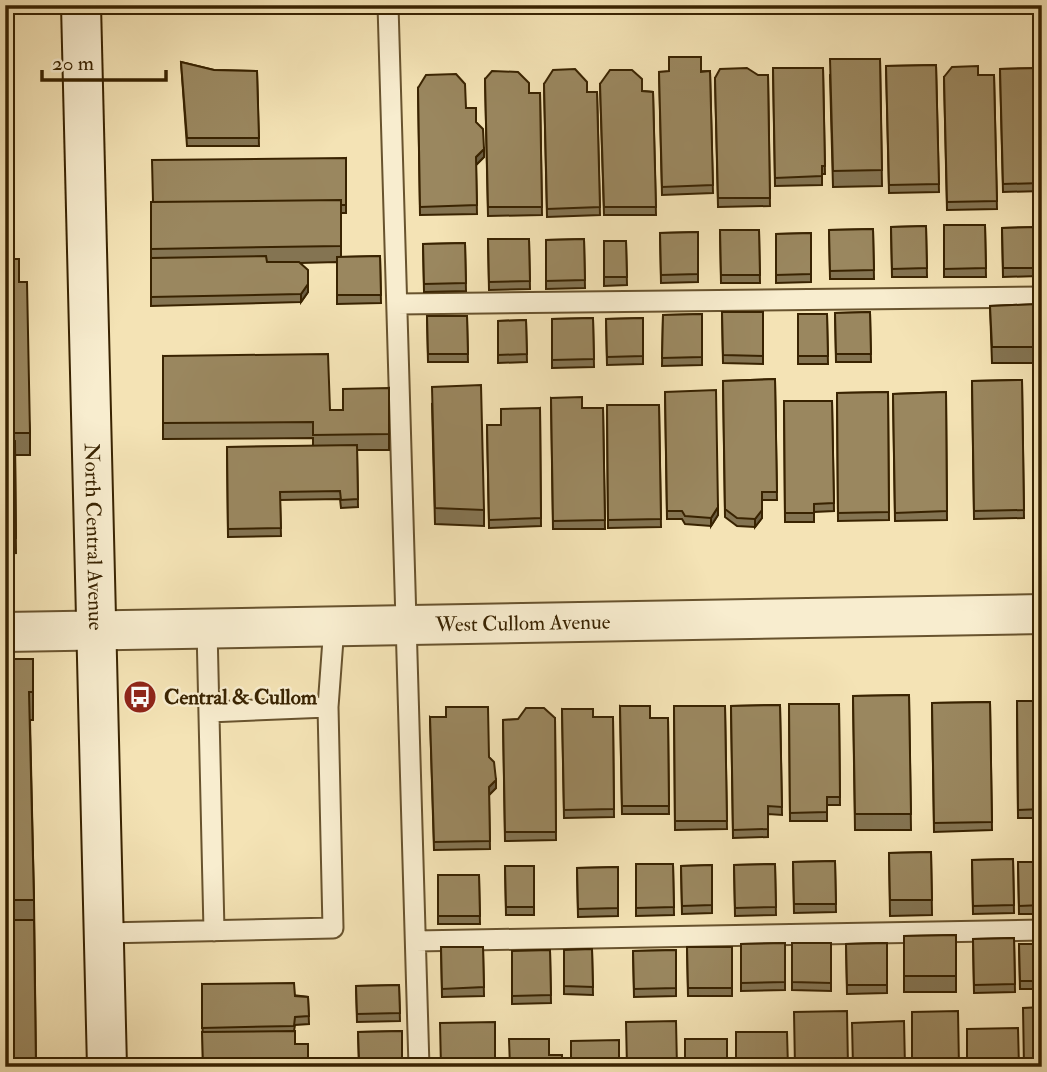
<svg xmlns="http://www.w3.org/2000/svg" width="1047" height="1072" font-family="'IM FELL Double Pica',serif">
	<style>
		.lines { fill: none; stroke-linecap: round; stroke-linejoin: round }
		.lane-casing { stroke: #68532e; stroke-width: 23 }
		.street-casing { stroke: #68532e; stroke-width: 42 }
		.secondary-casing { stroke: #392301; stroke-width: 42 }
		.lane { stroke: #f8edcf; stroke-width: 19 }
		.street { stroke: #f8edcf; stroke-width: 38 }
		.secondary { stroke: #f8edcf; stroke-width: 38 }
		.wall { fill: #847452; stroke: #392301; stroke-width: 2 }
		.shaded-wall { fill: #6c5e42; stroke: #392301; stroke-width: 2 }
		.building { fill: #9a875f; stroke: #392301; stroke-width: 2 }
		.labels { text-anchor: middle; stroke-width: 5; stroke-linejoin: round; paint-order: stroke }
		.street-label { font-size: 21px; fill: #392301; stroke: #f8edcf }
		.poi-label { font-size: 21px; font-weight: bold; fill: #392301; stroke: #f8edcf; text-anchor: start }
	</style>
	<rect width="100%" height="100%" fill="#f4e3b5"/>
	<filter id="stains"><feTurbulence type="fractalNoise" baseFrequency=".00286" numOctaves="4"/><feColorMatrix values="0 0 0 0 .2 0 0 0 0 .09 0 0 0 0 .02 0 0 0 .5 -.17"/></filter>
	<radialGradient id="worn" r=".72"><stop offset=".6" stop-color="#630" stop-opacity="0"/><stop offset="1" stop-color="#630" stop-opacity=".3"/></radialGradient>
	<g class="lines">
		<defs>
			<path id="lane" d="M 388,5 L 419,1067
				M 397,304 L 1042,297
				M 207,629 L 214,931
				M 328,707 L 334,626
				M 104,933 L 333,928 L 328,707 L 209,712
				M 416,941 L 1042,930"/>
			<g id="street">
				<path id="s1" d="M 5,632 L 1042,614"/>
			</g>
			<g id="secondary">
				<path id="s2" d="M 81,5 L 107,1067"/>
			</g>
		</defs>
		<use href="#lane" class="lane-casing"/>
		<use href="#street" class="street-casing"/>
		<use href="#secondary" class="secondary-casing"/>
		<use href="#lane" class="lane"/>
		<use href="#street" class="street"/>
		<use href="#secondary" class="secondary"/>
	</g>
	<path class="wall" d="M 880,59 L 882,186 L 833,187 L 830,75 Z
		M 181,62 L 214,70 L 257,71 L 259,146 L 187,146 Z
		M 936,65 L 939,192 L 889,193 L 886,66 Z
		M 773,68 L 823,68 L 825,174 L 822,174 L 822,185 L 775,186 Z
		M 1042,68 L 1042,191 L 1003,192 L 1000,69 Z
		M 710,71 L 713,193 L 662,195 L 659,72 Z
		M 758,75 L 768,75 L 770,206 L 718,207 L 715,78 Z
		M 978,75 L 994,75 L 997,209 L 947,210 L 944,77 Z
		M 485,79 L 529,93 L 540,93 L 542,215 L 488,216 Z
		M 544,84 L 587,92 L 597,92 L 600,215 L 547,217 Z
		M 600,84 L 642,91 L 653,92 L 656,215 L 604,215 Z
		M 418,88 L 466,108 L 476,122 L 484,157 L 476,165 L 477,214 L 420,215 Z
		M 346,158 L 346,213 L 341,213 L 341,257 L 380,256 L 381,303 L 337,304 L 337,262 L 300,263 L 308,292 L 301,302 L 151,306 L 151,202 Z
		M 944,225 L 985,225 L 986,277 L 944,277 Z
		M 926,226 L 927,277 L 892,277 L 891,227 Z
		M 1039,227 L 1039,276 L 1003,277 L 1002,228 Z
		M 873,229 L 874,279 L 830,279 L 829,230 Z
		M 720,230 L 759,230 L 760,283 L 721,283 Z
		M 698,232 L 698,282 L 661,283 L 660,233 Z
		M 811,233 L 811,282 L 776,283 L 776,234 Z
		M 488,239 L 529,239 L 530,289 L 489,290 Z
		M 584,239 L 585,288 L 546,289 L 546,240 Z
		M 604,241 L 626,241 L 627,285 L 604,286 Z
		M 465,243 L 466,291 L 424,292 L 423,244 Z
		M 5,259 L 19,282 L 30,433 L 30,455 L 15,455 L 16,553 L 5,554 Z
		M 1039,304 L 1040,363 L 992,363 L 990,306 Z
		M 722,312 L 763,312 L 763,364 L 723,363 Z
		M 870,312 L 871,362 L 836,362 L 835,313 Z
		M 702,314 L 702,365 L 662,366 L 663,315 Z
		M 798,314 L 827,314 L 828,364 L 798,364 Z
		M 427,316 L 467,316 L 468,362 L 428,362 Z
		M 593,318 L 594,367 L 552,368 L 552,319 Z
		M 643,318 L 643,364 L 607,365 L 606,319 Z
		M 526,320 L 527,362 L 498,363 L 498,321 Z
		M 163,356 L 330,410 L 343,410 L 389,388 L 389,450 L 357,450 L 358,507 L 341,508 L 340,499 L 280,500 L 281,536 L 228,537 L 227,447 L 313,446 L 313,438 L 163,439 Z
		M 775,379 L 777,500 L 762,500 L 762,518 L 755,527 L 737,526 L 725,517 L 723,381 Z
		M 1022,380 L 1024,518 L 974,519 L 972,381 Z
		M 665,392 L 718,515 L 711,526 L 685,524 L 682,519 L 667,519 Z
		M 888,392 L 889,520 L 838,521 L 837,393 Z
		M 946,392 L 947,520 L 895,521 L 893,394 Z
		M 551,398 L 582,408 L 603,408 L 605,529 L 553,529 Z
		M 784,401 L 832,401 L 834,511 L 814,512 L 814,522 L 785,522 Z
		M 432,403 L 484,510 L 484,526 L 435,524 Z
		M 607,405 L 659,405 L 661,527 L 608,528 Z
		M 540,408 L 541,526 L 489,528 L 487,425 L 501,425 Z
		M 5,659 L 33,659 L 33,720 L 30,720 L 34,900 L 36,1067 L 5,1067 Z
		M 909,695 L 911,830 L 855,830 L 853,696 Z
		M 1017,701 L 1042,701 L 1042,818 L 1018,818 Z
		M 990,702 L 992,830 L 934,832 L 932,703 Z
		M 789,704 L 839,704 L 840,805 L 827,805 L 827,821 L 790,821 Z
		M 780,705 L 782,815 L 768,814 L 768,837 L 733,838 L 731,706 Z
		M 620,706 L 650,718 L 668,718 L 669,814 L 622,814 Z
		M 674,706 L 725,706 L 727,829 L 675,830 Z
		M 562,709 L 593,717 L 613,717 L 614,817 L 564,818 Z
		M 430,717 L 489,757 L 496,788 L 489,795 L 490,849 L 434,850 Z
		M 555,718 L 556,840 L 505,841 L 503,720 Z
		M 931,852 L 932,915 L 890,916 L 889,853 Z
		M 1013,859 L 1014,913 L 973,914 L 972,860 Z
		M 835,861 L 836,912 L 794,913 L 793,862 Z
		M 1018,862 L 1042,862 L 1042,914 L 1019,914 Z
		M 636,864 L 673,864 L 674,915 L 636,916 Z
		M 775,864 L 776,915 L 735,916 L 734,865 Z
		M 712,865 L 712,913 L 682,914 L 681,866 Z
		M 505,866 L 534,866 L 534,915 L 506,915 Z
		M 618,867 L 618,916 L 578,917 L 577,868 Z
		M 438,875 L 479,875 L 480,924 L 438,924 Z
		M 956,935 L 956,992 L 904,992 L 904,936 Z
		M 1014,938 L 1015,992 L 974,993 L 973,939 Z
		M 785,943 L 785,990 L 741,991 L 741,944 Z
		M 792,943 L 831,943 L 831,991 L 792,990 Z
		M 887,943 L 887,993 L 847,994 L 846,944 Z
		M 1019,944 L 1042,944 L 1042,989 L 1020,989 Z
		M 441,947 L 483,947 L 484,996 L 442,997 Z
		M 687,947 L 732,947 L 732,996 L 688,996 Z
		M 592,949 L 593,995 L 564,994 L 564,950 Z
		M 550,950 L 551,1003 L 512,1004 L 512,951 Z
		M 676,950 L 676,996 L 634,997 L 633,951 Z
		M 202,984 L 308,997 L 309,1024 L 295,1025 L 294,1031 L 295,1044 L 308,1044 L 308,1067 L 203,1067 Z
		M 399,985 L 400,1021 L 357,1022 L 356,986 Z
		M 402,1031 L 402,1067 L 359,1067 L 358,1032 Z"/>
	<path class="shaded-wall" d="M 484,149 L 484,157 L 476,165 L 476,157 Z
		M 308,284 L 308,292 L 301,302 L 301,294 Z
		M 718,507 L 718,515 L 711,526 L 711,518 Z
		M 762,510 L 762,518 L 755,527 L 755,519 Z
		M 496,780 L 496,788 L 489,795 L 489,787 Z"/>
	<path class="building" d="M 669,57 L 701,57 L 701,72 L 710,71 L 713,185 L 662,187 L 659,72 L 669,71 Z
		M 830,59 L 880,59 L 882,170 L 833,171 Z
		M 181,62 L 214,70 L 257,71 L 259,138 L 187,138 Z
		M 936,65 L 939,184 L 889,185 L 886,66 Z
		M 978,66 L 978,75 L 994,75 L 997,201 L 947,202 L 944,77 L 952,67 Z
		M 747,68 L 758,75 L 768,75 L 770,198 L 718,198 L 715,78 L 720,69 Z
		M 773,68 L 823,68 L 825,166 L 822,166 L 822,176 L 775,178 Z
		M 1042,68 L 1042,183 L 1003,184 L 1000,69 Z
		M 575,69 L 587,82 L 587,92 L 597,92 L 600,207 L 547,209 L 544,84 L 553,70 Z
		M 610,70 L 632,70 L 642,79 L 642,91 L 653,92 L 656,207 L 604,207 L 600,84 Z
		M 492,71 L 518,72 L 529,83 L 529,93 L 540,93 L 542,207 L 488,207 L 485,79 Z
		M 456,74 L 465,84 L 466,108 L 476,108 L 476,122 L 483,129 L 484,149 L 476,157 L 477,205 L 420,207 L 418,88 L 426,75 Z
		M 346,158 L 346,205 L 341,205 L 341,200 L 153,202 L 152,160 Z
		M 341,200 L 341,246 L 151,249 L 151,202 Z
		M 944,225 L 985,225 L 986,268 L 944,269 Z
		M 926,226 L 927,268 L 892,269 L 891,227 Z
		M 1039,227 L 1039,268 L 1003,268 L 1002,228 Z
		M 873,229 L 874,270 L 830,271 L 829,230 Z
		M 720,230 L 759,230 L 760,275 L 721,275 Z
		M 698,232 L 698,274 L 661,275 L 660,233 Z
		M 811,233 L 811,274 L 776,275 L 776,234 Z
		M 488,239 L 529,239 L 530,281 L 489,282 Z
		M 584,239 L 585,280 L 546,281 L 546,240 Z
		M 604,241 L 626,241 L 627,277 L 604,277 Z
		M 465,243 L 466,283 L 424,284 L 423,244 Z
		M 266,256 L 267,262 L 299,262 L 308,270 L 308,284 L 301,294 L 151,297 L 151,258 Z
		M 380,256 L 381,295 L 337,295 L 337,257 Z
		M 5,259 L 19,259 L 19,282 L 27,282 L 30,433 L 5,433 Z
		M 1039,304 L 1040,347 L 992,347 L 990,306 Z
		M 722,312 L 763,312 L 763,356 L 723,355 Z
		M 870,312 L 871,354 L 836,354 L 835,313 Z
		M 702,314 L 702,357 L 662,358 L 663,315 Z
		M 798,314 L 827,314 L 828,356 L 798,356 Z
		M 427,316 L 467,316 L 468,354 L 428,354 Z
		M 593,318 L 594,359 L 552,360 L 552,319 Z
		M 643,318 L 643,356 L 607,357 L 606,319 Z
		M 526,320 L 527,354 L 498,355 L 498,321 Z
		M 328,354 L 330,410 L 343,410 L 343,389 L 389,388 L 389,434 L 313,435 L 313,422 L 163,423 L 163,356 Z
		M 775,379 L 777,492 L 762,492 L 762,510 L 755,519 L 737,518 L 725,509 L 723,381 Z
		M 1022,380 L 1024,510 L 974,511 L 972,381 Z
		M 481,385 L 484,510 L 435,508 L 432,387 Z
		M 716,390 L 718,507 L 711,518 L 685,516 L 682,511 L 667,511 L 665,392 Z
		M 888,392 L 889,512 L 838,513 L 837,393 Z
		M 946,392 L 947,511 L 895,513 L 893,394 Z
		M 582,397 L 582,408 L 603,408 L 605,520 L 553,521 L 551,398 Z
		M 784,401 L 832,401 L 834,503 L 814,504 L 814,513 L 785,513 Z
		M 607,405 L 659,405 L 661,519 L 608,520 Z
		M 540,408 L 541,518 L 489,520 L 487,425 L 501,425 L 501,409 Z
		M 15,441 L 16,538 L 5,538 L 5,442 Z
		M 357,445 L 358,499 L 341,500 L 340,491 L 280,492 L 281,528 L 228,529 L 227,447 Z
		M 5,659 L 33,659 L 33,692 L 29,692 L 34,900 L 5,900 Z
		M 909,695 L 911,814 L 855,814 L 853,696 Z
		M 1017,701 L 1042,701 L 1042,809 L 1018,810 Z
		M 990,702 L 992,822 L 934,823 L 932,703 Z
		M 789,704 L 839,704 L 840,797 L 827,797 L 827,812 L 790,813 Z
		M 780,705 L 782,807 L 768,806 L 768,829 L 733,830 L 731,706 Z
		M 620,706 L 650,706 L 650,718 L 668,718 L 669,806 L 622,806 Z
		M 674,706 L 725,706 L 727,821 L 675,821 Z
		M 446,707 L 488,707 L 489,757 L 494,762 L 496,780 L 489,787 L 490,841 L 434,842 L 430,717 L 446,717 Z
		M 526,708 L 544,708 L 555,718 L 556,832 L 505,832 L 503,720 L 518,719 Z
		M 562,709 L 593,709 L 593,717 L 613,717 L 614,809 L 564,810 Z
		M 931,852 L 932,900 L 890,900 L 889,853 Z
		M 1013,859 L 1014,905 L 973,906 L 972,860 Z
		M 835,861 L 836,904 L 794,904 L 793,862 Z
		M 1018,862 L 1042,862 L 1042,905 L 1019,906 Z
		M 636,864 L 673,864 L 674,907 L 636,908 Z
		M 775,864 L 776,907 L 735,908 L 734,865 Z
		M 712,865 L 712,905 L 682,906 L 681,866 Z
		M 505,866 L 534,866 L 534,907 L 506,907 Z
		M 618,867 L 618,908 L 578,909 L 577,868 Z
		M 438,875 L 479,875 L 480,916 L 438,916 Z
		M 5,920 L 34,920 L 36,1067 L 5,1067 Z
		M 956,935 L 956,976 L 904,976 L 904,936 Z
		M 1014,938 L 1015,984 L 974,985 L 973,939 Z
		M 785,943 L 785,982 L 741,983 L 741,944 Z
		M 792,943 L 831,943 L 831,983 L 792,982 Z
		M 887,943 L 887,985 L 847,985 L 846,944 Z
		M 1019,944 L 1042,944 L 1042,981 L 1020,981 Z
		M 441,947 L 483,947 L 484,987 L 442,989 Z
		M 687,947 L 732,947 L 732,988 L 688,988 Z
		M 592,949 L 593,987 L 564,986 L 564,950 Z
		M 550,950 L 551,995 L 512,996 L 512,951 Z
		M 676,950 L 676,988 L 634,989 L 633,951 Z
		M 294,983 L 295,996 L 308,997 L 309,1016 L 295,1017 L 294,1026 L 202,1028 L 202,984 Z
		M 399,985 L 400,1013 L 357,1014 L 356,986 Z
		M 1042,1007 L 1042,1067 L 1024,1067 L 1023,1008 Z
		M 847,1011 L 848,1067 L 795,1067 L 794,1012 Z
		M 958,1011 L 959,1067 L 912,1067 L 912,1012 Z
		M 676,1021 L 677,1067 L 627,1067 L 626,1022 Z
		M 904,1021 L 905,1067 L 853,1067 L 852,1023 Z
		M 495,1022 L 495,1067 L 441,1067 L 440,1023 Z
		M 1018,1028 L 1019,1067 L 967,1067 L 967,1029 Z
		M 295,1031 L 295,1044 L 308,1044 L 308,1064 L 296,1064 L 296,1067 L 203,1067 L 202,1032 Z
		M 402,1031 L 402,1059 L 359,1059 L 358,1032 Z
		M 736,1032 L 787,1032 L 788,1067 L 736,1067 Z
		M 509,1039 L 549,1039 L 549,1055 L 562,1055 L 562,1067 L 510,1067 Z
		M 685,1039 L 727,1039 L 727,1067 L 685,1067 Z
		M 619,1040 L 619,1067 L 571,1067 L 571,1041 Z"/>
	<defs>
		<symbol id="bus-disc" viewBox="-11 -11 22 22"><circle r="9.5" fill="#8f2418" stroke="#f8edcf"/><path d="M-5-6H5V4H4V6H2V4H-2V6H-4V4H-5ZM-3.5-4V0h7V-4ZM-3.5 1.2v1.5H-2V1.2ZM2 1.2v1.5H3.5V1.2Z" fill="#fff"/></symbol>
	</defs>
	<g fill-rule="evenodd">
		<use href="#bus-disc" x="121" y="678" width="38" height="38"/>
	</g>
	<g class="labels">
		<g class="street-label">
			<text dy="7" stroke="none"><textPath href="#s2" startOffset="532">North Central Avenue</textPath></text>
			<text dy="7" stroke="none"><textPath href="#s1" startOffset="518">West Cullom Avenue</textPath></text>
		</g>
		<g class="poi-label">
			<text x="164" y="704">Central &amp; Cullom</text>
		</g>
	</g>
	<rect width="1047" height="1072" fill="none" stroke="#f4e3b5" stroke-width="28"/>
	<rect x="7" y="7" width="1033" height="1058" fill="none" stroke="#392301" stroke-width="3.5"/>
	<rect x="14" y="14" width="1019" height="1044" fill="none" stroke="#392301" stroke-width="2"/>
	<path d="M42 70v10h124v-10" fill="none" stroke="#392301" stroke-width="3.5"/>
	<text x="52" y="70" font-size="21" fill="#392301" stroke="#f8edcf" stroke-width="5" paint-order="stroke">20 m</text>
	<rect width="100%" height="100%" filter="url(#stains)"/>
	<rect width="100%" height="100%" fill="url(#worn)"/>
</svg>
